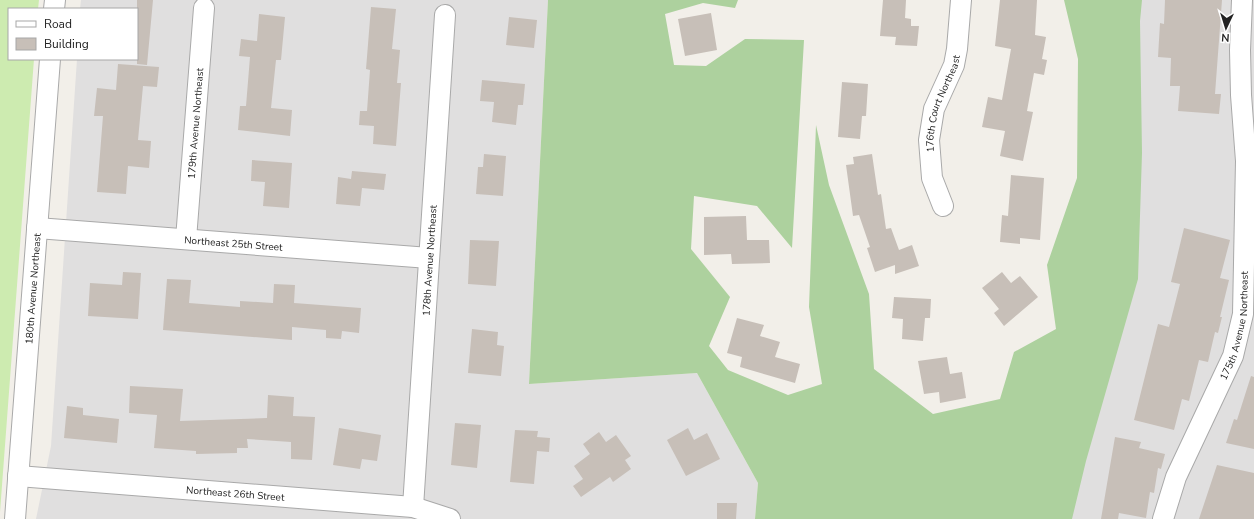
<svg xmlns="http://www.w3.org/2000/svg" width="1254" height="519" font-family="'Nunito Sans',sans-serif">
	<style>
		.residential { fill: #e0dfdf }
		.grass { fill: #cdebb0 }
		.forest { fill: #add19e }
		.building { fill: #c7bfb8 }
		.lines { fill: none; stroke-linecap: round; stroke-linejoin: round }
		.minor-casing { stroke: #a9a9a9; stroke-width: 22 }
		.minor { stroke: #fff; stroke-width: 20 }
		.labels { text-anchor: middle; stroke-width: 3; stroke-linejoin: round; paint-order: stroke }
		.street-label { font-size: 10px; fill: #222; stroke: #fff }
	</style>
	<rect width="100%" height="100%" fill="#f2efe9"/>
	<path class="residential" d="M 81,0 L 548,0 L 529,384 L 697,373 L 758,483 L 755,519 L 36,519 L 51,446 L 77,59 L 137,59 L 137,9 L 80,9 Z
		M 1113,0 L 1254,0 L 1254,519 L 1038,519 Z"/>
	<path class="grass" d="M 0,0 L 39,0 L 38,9 L 9,9 L 9,59 L 34,59 L 0,512 Z"/>
	<path class="forest" d="M 548,0 L 738,0 L 735,8 L 703,3 L 665,14 L 674,65 L 706,66 L 745,39 L 804,40 L 792,248 L 757,206 L 694,196 L 691,249 L 730,297 L 709,346 L 728,370 L 788,395 L 822,384 L 809,307 L 816,125 L 829,185 L 869,294 L 874,369 L 933,414 L 1000,399 L 1014,352 L 1056,329 L 1047,265 L 1077,178 L 1078,59 L 1064,0 L 1142,0 L 1140,21 L 1142,153 L 1138,279 L 1086,461 L 1072,519 L 755,519 L 758,483 L 697,373 L 529,384 Z"/>
	<path class="building" d="M 137,0 L 153,0 L 147,65 L 137,64 Z
		M 883,0 L 906,0 L 905,18 L 911,19 L 911,26 L 919,26 L 917,46 L 895,45 L 896,37 L 880,36 Z
		M 1000,0 L 1037,0 L 1035,35 L 1046,37 L 1042,59 L 1047,60 L 1044,75 L 1034,73 L 1027,111 L 1033,112 L 1023,161 L 1000,156 L 1005,131 L 982,127 L 988,97 L 1002,100 L 1011,49 L 995,46 Z
		M 1165,0 L 1222,0 L 1215,94 L 1221,94 L 1219,114 L 1178,111 L 1180,86 L 1170,86 L 1171,58 L 1158,57 L 1160,23 L 1164,24 Z
		M 371,7 L 396,9 L 392,49 L 400,50 L 397,83 L 401,83 L 396,146 L 373,144 L 374,126 L 359,125 L 360,111 L 367,111 L 370,70 L 366,69 Z
		M 711,13 L 717,50 L 685,56 L 678,19 Z
		M 259,14 L 285,17 L 281,60 L 276,60 L 271,108 L 292,110 L 290,136 L 238,130 L 240,106 L 246,106 L 250,57 L 239,56 L 241,39 L 257,41 Z
		M 509,17 L 537,20 L 534,48 L 506,45 Z
		M 118,64 L 159,67 L 157,87 L 143,86 L 138,140 L 151,141 L 149,168 L 128,166 L 126,194 L 97,192 L 103,116 L 94,116 L 97,88 L 116,90 Z
		M 482,80 L 525,84 L 523,105 L 518,105 L 516,125 L 492,122 L 494,102 L 480,101 Z
		M 842,82 L 868,84 L 866,116 L 862,116 L 860,139 L 838,137 Z
		M 484,154 L 506,156 L 503,196 L 476,194 L 478,167 L 483,167 Z
		M 872,154 L 878,195 L 881,194 L 886,229 L 891,228 L 899,250 L 912,245 L 919,266 L 895,274 L 895,265 L 875,272 L 867,248 L 870,247 L 859,215 L 853,216 L 846,165 L 854,164 L 853,157 Z
		M 252,160 L 292,163 L 289,208 L 263,206 L 265,182 L 251,181 Z
		M 352,171 L 386,174 L 384,190 L 362,188 L 360,206 L 336,204 L 338,177 L 351,179 Z
		M 1011,175 L 1044,178 L 1040,240 L 1020,238 L 1020,244 L 1000,242 L 1002,215 L 1008,216 Z
		M 746,216 L 747,240 L 769,240 L 770,263 L 732,264 L 731,254 L 704,255 L 704,217 Z
		M 1184,228 L 1230,240 L 1220,278 L 1229,280 L 1220,317 L 1222,317 L 1218,333 L 1215,332 L 1208,362 L 1199,360 L 1189,401 L 1182,399 L 1174,430 L 1134,420 L 1158,324 L 1169,327 L 1180,284 L 1171,282 Z
		M 470,240 L 499,241 L 496,286 L 468,284 Z
		M 123,272 L 141,273 L 138,319 L 88,316 L 90,283 L 122,285 Z
		M 1002,272 L 1011,283 L 1020,276 L 1038,297 L 1004,326 L 994,313 L 999,309 L 982,288 Z
		M 167,279 L 191,280 L 189,303 L 240,307 L 240,301 L 273,303 L 274,284 L 295,285 L 294,303 L 361,308 L 359,333 L 342,331 L 341,339 L 326,338 L 326,330 L 292,327 L 292,340 L 163,330 Z
		M 894,297 L 931,299 L 930,318 L 925,318 L 923,341 L 902,339 L 903,319 L 892,318 Z
		M 737,318 L 764,325 L 760,336 L 780,342 L 775,357 L 800,364 L 795,383 L 740,367 L 742,357 L 727,353 Z
		M 472,329 L 498,332 L 497,345 L 504,346 L 501,376 L 468,373 Z
		M 947,357 L 950,374 L 962,372 L 966,398 L 940,403 L 939,392 L 924,394 L 918,361 Z
		M 1251,376 L 1254,377 L 1254,449 L 1226,443 L 1234,419 L 1237,420 Z
		M 130,386 L 183,389 L 180,421 L 267,418 L 268,395 L 294,397 L 293,416 L 315,417 L 312,460 L 291,459 L 291,442 L 247,439 L 248,448 L 237,448 L 237,453 L 196,454 L 196,451 L 154,448 L 157,415 L 129,413 Z
		M 67,406 L 83,408 L 83,415 L 119,419 L 117,443 L 64,438 Z
		M 455,423 L 481,425 L 477,468 L 451,465 Z
		M 339,428 L 381,435 L 377,461 L 362,459 L 360,469 L 333,465 Z
		M 688,428 L 694,440 L 707,433 L 720,459 L 686,476 L 667,440 Z
		M 515,430 L 538,431 L 537,437 L 550,438 L 549,452 L 537,451 L 534,484 L 510,482 Z
		M 599,432 L 606,442 L 616,435 L 631,456 L 625,460 L 631,469 L 613,482 L 610,477 L 581,497 L 573,486 L 583,479 L 574,466 L 590,454 L 583,444 Z
		M 1115,437 L 1141,442 L 1139,448 L 1165,454 L 1161,469 L 1158,468 L 1154,493 L 1150,492 L 1146,518 L 1119,513 L 1118,519 L 1101,519 Z
		M 1217,465 L 1254,473 L 1254,519 L 1199,519 Z
		M 717,503 L 737,503 L 736,519 L 717,519 Z"/>
	<g class="lines">
		<defs>
			<g id="minor">
				<path d="M 54,9 L 55,0"/>
				<path id="s1" d="M 943,206 L 932,178 L 929,140 L 934,109 L 954,65 L 957,49 L 961,0"/>
				<path id="s2" d="M 37,228 L 429,258"/>
				<path id="s3" d="M 186,239 L 204,8"/>
				<path id="s4" d="M 18,476 L 413,507 L 450,519"/>
				<path id="s5" d="M 413,507 L 445,15"/>
				<path id="s6" d="M 15,519 L 50,59"/>
				<path id="s7" d="M 1163,519 L 1176,477 L 1233,356 L 1243,314 L 1246,161 L 1241,95 L 1240,50 L 1242,0"/>
			</g>
		</defs>
		<use href="#minor" class="minor-casing"/>
		<use href="#minor" class="minor"/>
	</g>
	<g class="labels">
		<g class="street-label">
			<text dy="4" stroke="none"><textPath href="#s1" startOffset="107">176th Court Northeast</textPath></text>
			<text dy="4" stroke="none"><textPath href="#s3" startOffset="116">179th Avenue Northeast</textPath></text>
			<text dy="4" stroke="none"><textPath href="#s2" startOffset="197">Northeast 25th Street</textPath></text>
			<text dy="4" stroke="none"><textPath href="#s5" startOffset="247">178th Avenue Northeast</textPath></text>
			<text dy="4" stroke="none"><textPath href="#s6" startOffset="231">180th Avenue Northeast</textPath></text>
			<text dy="4" stroke="none"><textPath href="#s7" startOffset="208">175th Avenue Northeast</textPath></text>
			<text dy="4" stroke="none"><textPath href="#s4" startOffset="218">Northeast 26th Street</textPath></text>
		</g>
	</g>
	<rect x="8" y="8" width="130" height="52" fill="#ffffff" stroke="#a7a7a7"/>
	<rect x="16" y="21" width="20" height="6" fill="#ffffff" stroke="#a7a7a7"/>
	<text x="44" y="28" font-size="12" fill="#222222">Road</text>
	<rect x="16" y="38" width="20" height="12" fill="#c7bfb8" stroke="#a7a7a7"/>
	<text x="44" y="48" font-size="12" fill="#222222">Building</text>
	<g transform="translate(1226 28) rotate(184)" stroke="#ffffff" stroke-width="3" paint-order="stroke">
	<path d="M0-3L7 15L0 10L-7 15Z" fill="#222222"/>
	<text y="-6" font-size="11" font-weight="bold" text-anchor="middle" fill="#222222">N</text>
	</g>
</svg>
